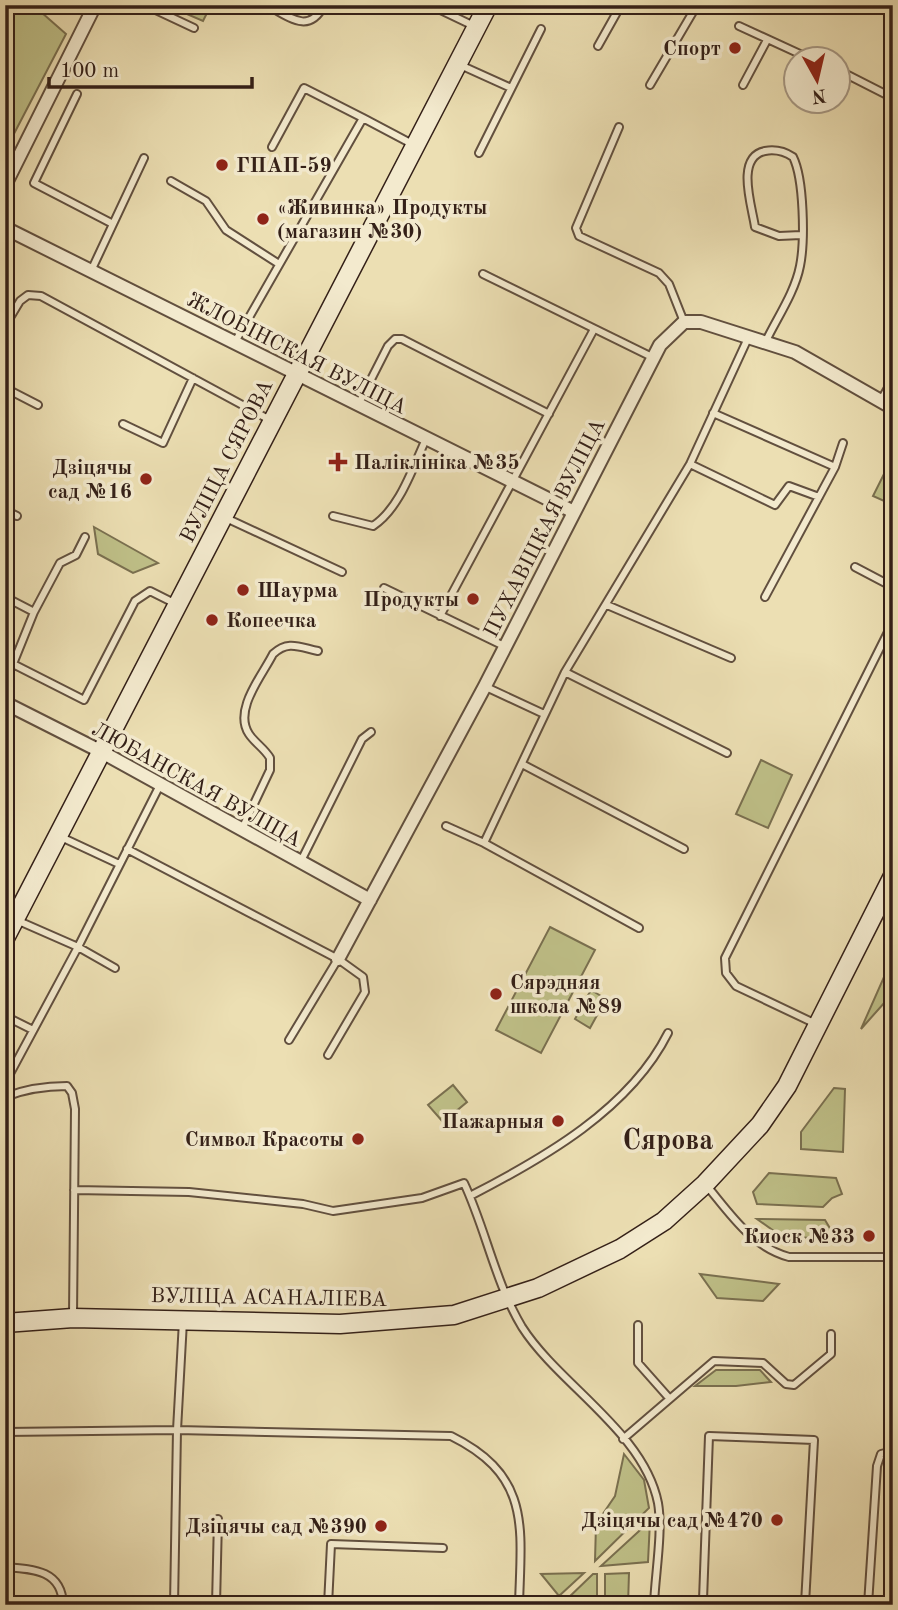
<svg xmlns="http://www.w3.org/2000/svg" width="898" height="1610" font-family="'Old Standard TT',serif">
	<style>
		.green { fill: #bfc088; stroke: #7a7050; stroke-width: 2 }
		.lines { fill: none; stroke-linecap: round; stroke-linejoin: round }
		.lane-casing { stroke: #62503f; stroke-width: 10 }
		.street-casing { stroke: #62503f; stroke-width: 16 }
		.secondary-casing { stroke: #342018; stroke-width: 21 }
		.lane { stroke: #f3eace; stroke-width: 6 }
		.street { stroke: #f3eace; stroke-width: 12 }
		.secondary { stroke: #f3eace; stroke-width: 18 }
		.poi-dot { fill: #8f2418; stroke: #f3eace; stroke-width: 2.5 }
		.labels { text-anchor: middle; stroke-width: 7; stroke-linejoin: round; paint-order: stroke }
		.poi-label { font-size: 21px; font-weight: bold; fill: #342018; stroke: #f3eace; text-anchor: end }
		.street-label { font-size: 21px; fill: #342018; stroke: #f3eace }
		.district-label { font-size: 28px; font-weight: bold; fill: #342018; stroke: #f3eace }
	</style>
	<rect width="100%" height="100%" fill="#ecdfb3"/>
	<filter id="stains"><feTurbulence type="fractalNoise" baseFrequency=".00286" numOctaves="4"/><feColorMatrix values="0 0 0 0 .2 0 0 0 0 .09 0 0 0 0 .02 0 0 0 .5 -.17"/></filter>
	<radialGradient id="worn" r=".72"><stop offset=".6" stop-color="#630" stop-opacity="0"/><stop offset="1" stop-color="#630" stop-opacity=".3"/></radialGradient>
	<path class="green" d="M 5,5 L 33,5 L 66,34 L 5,151 Z
		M 166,5 L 211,5 L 203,21 Z
		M 893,456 L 893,505 L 873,496 Z
		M 94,527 L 158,563 L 133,573 L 98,554 Z
		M 761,760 L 792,775 L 768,828 L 736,814 Z
		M 550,927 L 595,950 L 541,1053 L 496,1030 Z
		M 884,977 L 893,977 L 893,993 L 861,1029 Z
		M 591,990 L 606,999 L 590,1028 L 575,1019 Z
		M 453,1085 L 467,1102 L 443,1122 L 428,1105 Z
		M 834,1088 L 845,1089 L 843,1152 L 801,1149 L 801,1132 Z
		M 769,1173 L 836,1178 L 842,1194 L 832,1198 L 823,1207 L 757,1204 L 753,1192 Z
		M 757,1219 L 825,1220 L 831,1230 L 842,1234 L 841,1240 L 781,1236 Z
		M 700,1274 L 779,1284 L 763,1301 L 717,1298 Z
		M 716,1370 L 760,1370 L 771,1382 L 736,1386 L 695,1386 Z
		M 624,1454 L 644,1480 L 649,1508 L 595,1561 L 596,1524 L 615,1496 Z
		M 650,1521 L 648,1562 L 601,1566 Z
		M 584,1573 L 559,1596 L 541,1574 Z
		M 629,1573 L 628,1605 L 605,1605 L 605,1574 Z
		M 593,1574 L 597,1574 L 597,1605 L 566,1605 L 564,1602 Z"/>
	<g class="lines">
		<defs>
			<path id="lane" d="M 145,5 L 194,28
				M 267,5 C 289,17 309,35 324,5
				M 430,5 L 476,27
				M 739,26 L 813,60
				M 598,46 L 621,5
				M 458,64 L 511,88
				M 838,70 L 893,98
				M 650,85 L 697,5
				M 743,85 L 767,40
				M 77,94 L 34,183 L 113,224
				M 619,127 L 576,228 L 579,236 L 659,273 L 669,284 L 684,322
				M 272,147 L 304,88 L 363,118
				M 479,153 L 541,29
				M 171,181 L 206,201 L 226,230 L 279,264
				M 91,271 L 144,158
				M 483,274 L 654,358
				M 5,326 L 20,301 L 28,295 L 41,296 L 270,420
				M 766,341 C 777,318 795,292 800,266 C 805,241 804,179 793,157 C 784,151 776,149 765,151 C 735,157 752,206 755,227 L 779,236 L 801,235
				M 235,342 L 363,118 L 414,145
				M 5,388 L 38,405
				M 880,402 L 893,379
				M 358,405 L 388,346 L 395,339 L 402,339 L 549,414
				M 713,413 L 835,467
				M 123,424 L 163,443 L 193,378
				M 690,464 L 775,505 L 789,486 L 819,497
				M 5,510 L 17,516
				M 333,516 L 373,526 C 400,508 412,469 426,439
				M 226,518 L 342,572
				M 855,567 L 893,587
				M 384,588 L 504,646
				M 5,597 L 34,612
				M 765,597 L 835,467 L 843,443
				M 607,605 L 731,658
				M 440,616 L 593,331
				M 13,664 L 34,612 L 60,563 L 76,555 L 85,537
				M 565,672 L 727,753
				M 5,680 L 13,664 L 84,700 L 135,601 L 150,591 L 176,604
				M 486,687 L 544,714
				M 522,764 L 684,849
				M 446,826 L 484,843 L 639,928
				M 242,829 L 270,770 L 270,758 C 265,749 255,743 249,734 C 233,710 262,676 273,654 C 288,640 299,647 318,651
				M 61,837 L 119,864
				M 484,843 L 565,672 L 690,464 L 749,336
				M 127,849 L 338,959 L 363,977 L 365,992 L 328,1055
				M 301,861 L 362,739 L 371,732
				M 5,915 L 78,947 L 160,785
				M 5,1016 L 33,1030
				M 816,1024 L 736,986 L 726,973 L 725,958 L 893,622
				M 289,1040 L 338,959
				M 5,1083 L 78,947 L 115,968
				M 5,1097 C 25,1089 45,1086 67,1086 L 72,1093 L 75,1109 L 73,1316
				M 707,1186 C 731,1215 752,1247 789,1257 L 893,1257
				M 74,1190 L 189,1192 L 303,1204 L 333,1211 L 422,1198 L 464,1183 C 486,1230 495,1282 522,1327 C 559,1385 644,1432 658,1503 C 663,1532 655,1575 654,1605
				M 470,1196 C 544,1158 630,1109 668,1033
				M 638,1325 L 638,1363 L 669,1398
				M 5,1432 L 177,1430 L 451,1436 C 532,1476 521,1528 519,1605
				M 623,1439 L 714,1361 L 763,1363 L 786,1384 L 794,1385 L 831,1354 L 831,1334
				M 5,1567 C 33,1569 62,1570 63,1605
				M 174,1605 L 177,1430 L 183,1321
				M 216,1605 L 218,1519
				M 328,1605 L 331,1544 L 443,1548
				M 703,1605 L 703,1600 L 709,1436 L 814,1440 L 805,1604 L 703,1600
				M 868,1605 L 877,1466 L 881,1454 L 893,1451"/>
			<path id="street" d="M 5,185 L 95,5
				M 5,228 L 572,511
				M 5,703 L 100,751 L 370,900
				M 338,959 L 485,686 L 660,345 L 684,322 L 701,322 L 795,352 L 893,408"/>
			<path id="secondary" d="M 5,938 L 488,5
				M 5,1323 L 73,1318 L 340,1324 L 454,1315 L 538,1288 L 620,1249 L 664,1221 L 705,1184 L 760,1125 L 787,1086 L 893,876"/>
		</defs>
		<use href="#lane" class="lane-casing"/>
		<use href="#street" class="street-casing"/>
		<use href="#secondary" class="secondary-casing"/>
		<use href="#lane" class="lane"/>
		<use href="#street" class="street"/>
		<use href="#secondary" class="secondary"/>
	</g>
	<g class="poi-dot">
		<circle cx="735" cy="48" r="7"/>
		<circle cx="222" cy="165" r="7"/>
		<circle cx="263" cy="219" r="7"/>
		<path d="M334.5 451.5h7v7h7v7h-7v7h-7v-7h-7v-7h7z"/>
		<circle cx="146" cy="479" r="7"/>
		<circle cx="243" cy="590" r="7"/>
		<circle cx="473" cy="599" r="7"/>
		<circle cx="212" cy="620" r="7"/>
		<circle cx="496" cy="994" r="7"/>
		<circle cx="558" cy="1121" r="7"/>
		<circle cx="358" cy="1139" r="7"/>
		<circle cx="869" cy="1236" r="7"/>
		<circle cx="777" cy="1520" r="7"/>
		<circle cx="381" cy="1526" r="7"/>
	</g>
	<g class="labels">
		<g class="poi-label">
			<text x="721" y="55">Спорт</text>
			<text x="236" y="172" text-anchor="start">ГПАП-59</text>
			<text x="277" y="214" text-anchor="start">«Живинка» Продукты<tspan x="277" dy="24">(магазин №30)</tspan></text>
			<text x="354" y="469" text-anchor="start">Паліклініка №35</text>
			<text x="132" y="474">Дзіцячы<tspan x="132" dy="24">сад №16</tspan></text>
			<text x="257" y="597" text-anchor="start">Шаурма</text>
			<text x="459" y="606">Продукты</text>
			<text x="226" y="627" text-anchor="start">Копеечка</text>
			<text x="510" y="989" text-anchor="start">Сярэдняя<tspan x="510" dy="24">школа №89</tspan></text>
			<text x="544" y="1128">Пажарныя</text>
			<text x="344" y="1146">Символ Красоты</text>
			<text x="855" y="1243">Киоск №33</text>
			<text x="763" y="1527">Дзіцячы сад №470</text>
			<text x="367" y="1533">Дзіцячы сад №390</text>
		</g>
		<g class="street-label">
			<text transform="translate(297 353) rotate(27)" y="7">ЖЛОБІНСКАЯ ВУЛІЦА</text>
			<text transform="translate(226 461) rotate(-63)" y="7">ВУЛІЦА СЯРОВА</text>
			<text transform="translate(544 528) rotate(-63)" y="7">ПУХАВІЦКАЯ ВУЛІЦА</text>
			<text transform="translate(197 784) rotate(29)" y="7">ЛЮБАНСКАЯ ВУЛІЦА</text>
			<text transform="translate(269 1297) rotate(1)" y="7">ВУЛІЦА АСАНАЛІЕВА</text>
		</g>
		<g class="district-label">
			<text x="668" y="1149">Сярова</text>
		</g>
	</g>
	<rect width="898" height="1610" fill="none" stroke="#ecdfb3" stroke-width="28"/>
	<rect x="7" y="7" width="884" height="1596" fill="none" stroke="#342018" stroke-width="3.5"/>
	<rect x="14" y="14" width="870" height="1582" fill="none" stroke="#342018" stroke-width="2"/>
	<g transform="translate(817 80) rotate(172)"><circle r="33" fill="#f3eace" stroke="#a79985" stroke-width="2"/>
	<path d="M0-5L12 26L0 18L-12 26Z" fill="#8f2418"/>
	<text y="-10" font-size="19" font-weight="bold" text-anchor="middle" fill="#342018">N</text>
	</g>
	<path d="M49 77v10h203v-10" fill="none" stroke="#342018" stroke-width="3.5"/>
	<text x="60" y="77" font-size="21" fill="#342018" stroke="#f3eace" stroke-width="5" paint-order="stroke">100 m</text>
	<rect width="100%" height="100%" filter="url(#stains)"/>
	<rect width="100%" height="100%" fill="url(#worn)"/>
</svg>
